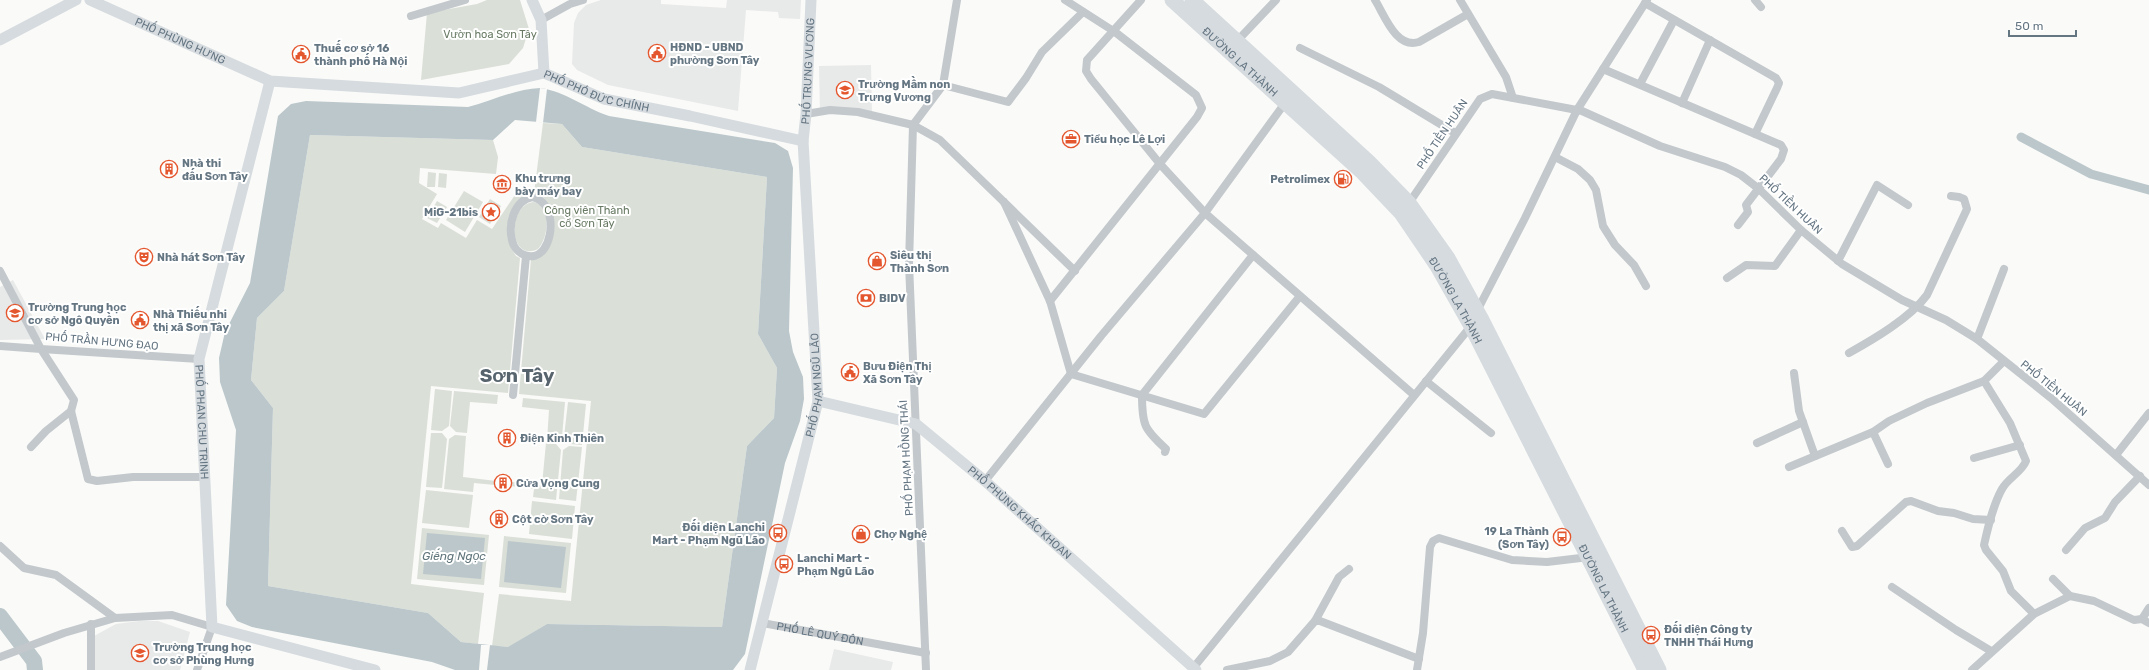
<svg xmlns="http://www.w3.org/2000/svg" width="2149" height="670" font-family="Rubik,sans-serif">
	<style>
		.built { fill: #e8e9e9 }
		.green { fill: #dadfd7 }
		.water { fill: #bbc7cb; fill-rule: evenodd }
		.pier { fill: #fafaf8 }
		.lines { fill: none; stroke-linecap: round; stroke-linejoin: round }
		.canal { stroke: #bbc7cb; stroke-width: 9 }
		.river { stroke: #bbc7cb; stroke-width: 16 }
		.street { stroke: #c3c8cc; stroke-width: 8 }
		.secondary { stroke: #d6dbdf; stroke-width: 11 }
		.highway { stroke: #d6dbdf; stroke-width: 15 }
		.labels { text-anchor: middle; stroke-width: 4; stroke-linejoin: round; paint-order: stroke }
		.park-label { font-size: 11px; fill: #687a64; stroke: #fff }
		.street-label { font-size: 11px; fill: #657683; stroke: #fff }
		.poi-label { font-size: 11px; font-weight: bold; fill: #657683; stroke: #fff; text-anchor: start }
		.water-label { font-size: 12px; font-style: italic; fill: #60757c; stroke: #fff }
		.town-label { font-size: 19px; font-weight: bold; fill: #57646e; stroke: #fff }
	</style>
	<rect width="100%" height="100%" fill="#fafaf8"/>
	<path class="built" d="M 601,0 L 661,0 L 661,4 L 726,8 L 727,0 L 801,0 L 800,19 L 779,18 L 778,12 L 746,10 L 738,111 L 608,85 L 577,70 L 572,64 L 574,23 L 578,13 L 586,5 Z
		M 871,65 L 872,113 L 820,114 L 819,66 Z
		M 13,280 L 45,339 L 0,340 L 0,287 Z
		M 139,621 L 158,621 L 190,632 L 180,670 L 95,670 L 94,636 L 116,624 Z
		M 834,649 L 893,662 L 891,670 L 829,670 Z"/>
	<path class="green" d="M 487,0 L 520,0 L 529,29 L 523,48 L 509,64 L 421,80 L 427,13 L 477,4 Z
		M 543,123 L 562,124 L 582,147 L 767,177 L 758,334 L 777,368 L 774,418 L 747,446 L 722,627 L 547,624 L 509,647 L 492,646 L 499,594 L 571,601 L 591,401 L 519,394 L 531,259 L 545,252 L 550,207 L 544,198 L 534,193 Z
		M 310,135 L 493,140 L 498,157 L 496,174 L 420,168 L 419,183 L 437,194 L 422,219 L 438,228 L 441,223 L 466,238 L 477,220 L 492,229 L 517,192 L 524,194 L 514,209 L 511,248 L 516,256 L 520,258 L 508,393 L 431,386 L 411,584 L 484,593 L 478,644 L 461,642 L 428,613 L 268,586 L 273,408 L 251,380 L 257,318 L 284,291 Z
		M 428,172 L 436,173 L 435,187 L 427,187 Z
		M 439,173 L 447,174 L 446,188 L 438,187 Z
		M 464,191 L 483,202 L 465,232 L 446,220 Z
		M 490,199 L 501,206 L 490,224 L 479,217 Z
		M 437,201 L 447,207 L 437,223 L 427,218 Z
		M 534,202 C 551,207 549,237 538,249 C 508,263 507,204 534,202 Z
		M 435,389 L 452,391 L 449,426 L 442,431 L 431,430 Z
		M 454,391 L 498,395 L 497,404 L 470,402 L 467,433 L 456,432 L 450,426 Z
		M 523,398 L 565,402 L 562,437 L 556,442 L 547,441 L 549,410 L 522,407 Z
		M 568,402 L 586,404 L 582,445 L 569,444 L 564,437 Z
		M 431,433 L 442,433 L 447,439 L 442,488 L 426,487 Z
		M 455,435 L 466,436 L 463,477 L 496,481 L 495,485 L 474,483 L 473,492 L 444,489 L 449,439 Z
		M 546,443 L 556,444 L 561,450 L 556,500 L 533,497 L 534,489 L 511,486 L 511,482 L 542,485 Z
		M 569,446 L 582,447 L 576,501 L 559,499 L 563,450 Z
		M 426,490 L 473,495 L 469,528 L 422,523 Z
		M 532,501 L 575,506 L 572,539 L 529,534 Z
		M 422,528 L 489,535 L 484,585 L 417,579 Z
		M 504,536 L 571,543 L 566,593 L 499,587 Z"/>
	<path class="water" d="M 540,88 C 567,92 583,107 609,116 L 775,143 L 788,151 L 793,168 L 789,331 L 793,352 L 803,377 L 804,399 L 800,421 L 785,463 L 745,654 L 733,670 L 455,670 L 432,662 L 252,627 L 237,621 L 226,605 L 236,430 L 220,382 L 219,358 L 225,332 L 250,283 L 278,116 L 291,104 L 306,101 L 468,107 C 492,101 515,89 540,88 ZM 515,120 L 562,124 L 582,147 L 767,177 L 758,334 L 777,368 L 774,418 L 747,446 L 722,627 L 547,624 L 508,647 L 461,642 L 428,613 L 268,586 L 273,408 L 251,380 L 257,318 L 284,291 L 310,135 L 493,140 Z
		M 427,533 L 485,538 L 481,579 L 423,574 Z
		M 508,541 L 566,547 L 561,588 L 504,582 Z"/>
	<path class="pier" d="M 540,88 L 547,89 L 543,123 L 536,122 Z
		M 481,645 L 490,645 L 487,670 L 479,670 Z"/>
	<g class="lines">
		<path class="canal" d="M 2021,137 L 2091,174 L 2149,190"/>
		<path class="river" d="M 0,616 L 34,661 L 35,670"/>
		<g class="street">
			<path d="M 1141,0 L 1087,60 L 1086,71 L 1091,79 L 1160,164 L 1205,213 L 1414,395"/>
			<path d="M 1375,0 C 1385,16 1396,49 1419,42 L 1468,14"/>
			<path d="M 1460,0 L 1506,77 L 1513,98"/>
			<path d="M 1755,0 L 1761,7"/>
			<path d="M 1645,3 L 1776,78 L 1779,83 L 1777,88 L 1755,134"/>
			<path d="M 411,16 L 465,0"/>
			<path d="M 541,20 L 570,4 L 583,0"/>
			<path d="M 1237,41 L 1276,0"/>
			<path d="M 1300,48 L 1379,87 L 1455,133"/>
			<path d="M 1603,69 L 1781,145 L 1784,150 L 1781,159 L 1746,205 L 1748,212 L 1738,225"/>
			<path d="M 1640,84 L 1674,20"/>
			<path d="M 943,85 L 1008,102 L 1026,78 L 1042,52 L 1083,12"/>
			<path d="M 1682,103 L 1710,40"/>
			<path d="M 806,114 L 830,110 L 858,112 L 913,125 L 940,140 L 1075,271"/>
			<path d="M 913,125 L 909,264 L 926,670"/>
			<path d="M 913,125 L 943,85 L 957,0"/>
			<path d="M 1555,157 L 1578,169 L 1590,180 L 1596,190 L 1603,226 L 1615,245 L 1634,265 L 1646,286"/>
			<path d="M 532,197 C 553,201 555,233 544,249 C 534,263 515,255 512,240 C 508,224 514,201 532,197 Z"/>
			<path d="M 1004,202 L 1050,301 L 1071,374 L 1204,414 L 1300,296"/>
			<path d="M 1409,203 L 1480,99 L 1492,94 L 1582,111 L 1660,146 L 1725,167 L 1741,175 L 1759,189 L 1801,230 L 1842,264 L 1902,300 L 1946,320 L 1977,339 L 2051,398 L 2149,485"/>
			<path d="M 1838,261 L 1877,185 L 1908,205"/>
			<path d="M 0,271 L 41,349 L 199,359"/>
			<path d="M 1727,278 L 1746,265 L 1775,266 L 1801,230"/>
			<path d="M 1050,301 L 1197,117 L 1202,108 L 1196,95 L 1115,32 L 1065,0"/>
			<path d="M 1477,311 L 1525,218 L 1577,110 L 1647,0"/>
			<path d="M 1977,339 L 2004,269"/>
			<path d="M 0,346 L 41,349 L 74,400 L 71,411 L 88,479 L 97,481 L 133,477 L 204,477"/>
			<path d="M 1849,353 C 1874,339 1910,318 1927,295 L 1967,209 L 1964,199 L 1959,197 L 1951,196"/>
			<path d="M 1794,373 L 1799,411 L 1815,456"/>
			<path d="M 1426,381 L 1491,433"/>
			<path d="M 1984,381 L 2010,423 L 2026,461 C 2022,472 2008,478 2002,489 C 1993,505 1988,527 1984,545 L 1986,550 L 2003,571 L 2011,591 L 2034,614"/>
			<path d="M 513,395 L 526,256"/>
			<path d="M 1873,432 L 1888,464"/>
			<path d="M 1757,443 L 1803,422"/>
			<path d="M 31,447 L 46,431 L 71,411"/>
			<path d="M 1165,452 L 1166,449 C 1144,429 1142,425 1142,395 L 1253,255"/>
			<path d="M 2116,455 L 2149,413"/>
			<path d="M 1974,458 L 2020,445"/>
			<path d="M 1789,467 L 1873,432 L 1889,421 L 1927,403 L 1984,381 L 2003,362"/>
			<path d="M 985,481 L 1101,336 L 1205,213 L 1285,103"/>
			<path d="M 1842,531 L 1852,547 L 1857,546 L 1906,502 L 1911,501 L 1938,511 L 1954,513 L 1973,519 L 1991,520"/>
			<path d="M 0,546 L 24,568 L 56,575 L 115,618 L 172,615 L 212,627 L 197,670"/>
			<path d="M 2066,550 L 2085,528 L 2105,518 L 2115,502 L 2140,476"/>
			<path d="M 2053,579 L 2070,596"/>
			<path d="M 1892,587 L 1956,630 L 1991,651"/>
			<path d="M 2142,619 L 2149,623"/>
			<path d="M 1315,621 L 1339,577 L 1349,569"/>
			<path id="s1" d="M 762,623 L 926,653"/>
			<path d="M 0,657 L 64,633 L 115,618"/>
			<path d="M 1194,667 L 1471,326"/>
			<path d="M 91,670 L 91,624"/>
			<path d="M 1227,670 L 1270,661 L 1288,652 L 1315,621 L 1320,621 L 1419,659"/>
			<path d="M 1417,670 L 1423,633 L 1430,547 L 1433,541 L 1439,538 L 1512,560 L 1547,562 L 1589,557"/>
			<path d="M 1972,670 L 2034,614 L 2070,596 L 2094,601 L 2134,620 L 2142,619 L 2149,608"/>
		</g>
		<g class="secondary">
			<path id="s2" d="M 90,0 L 270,81 L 459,93 L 544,73 L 604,99 L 690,116 L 803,141"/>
			<path d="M 532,0 L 541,20 L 544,73"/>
			<path d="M 0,40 L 76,0"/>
			<path id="s3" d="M 270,81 L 199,359 L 212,627 L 375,670"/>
			<path id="s4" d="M 818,401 L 916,424 L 985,481 L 1196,670"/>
			<path id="s5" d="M 750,670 L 818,401 L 803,141 L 806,114 L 811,0"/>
		</g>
		<g class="highway">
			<path id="s6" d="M 1172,0 L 1363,173 L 1401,213 L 1437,266 L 1471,326 L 1645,670"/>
			<path d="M 1192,0 L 1369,162 L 1409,203 L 1448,258 L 1481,318 L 1659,670"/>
		</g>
	</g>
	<defs>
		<symbol id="civic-ring" viewBox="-11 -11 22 22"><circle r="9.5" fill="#fff" stroke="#e4572e" stroke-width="1.5"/><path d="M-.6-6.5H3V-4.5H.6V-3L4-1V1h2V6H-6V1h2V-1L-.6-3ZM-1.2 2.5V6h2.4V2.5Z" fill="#e4572e"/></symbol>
		<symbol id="school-ring" viewBox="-11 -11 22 22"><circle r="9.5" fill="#fff" stroke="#e4572e" stroke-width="1.5"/><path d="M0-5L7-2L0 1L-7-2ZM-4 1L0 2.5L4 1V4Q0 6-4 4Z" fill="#e4572e"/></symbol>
		<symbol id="office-ring" viewBox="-11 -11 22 22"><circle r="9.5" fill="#fff" stroke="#e4572e" stroke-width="1.5"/><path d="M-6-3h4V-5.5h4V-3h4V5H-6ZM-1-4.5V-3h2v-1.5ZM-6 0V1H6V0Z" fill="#e4572e"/></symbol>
		<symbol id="building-ring" viewBox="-11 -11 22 22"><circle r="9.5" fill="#fff" stroke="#e4572e" stroke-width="1.5"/><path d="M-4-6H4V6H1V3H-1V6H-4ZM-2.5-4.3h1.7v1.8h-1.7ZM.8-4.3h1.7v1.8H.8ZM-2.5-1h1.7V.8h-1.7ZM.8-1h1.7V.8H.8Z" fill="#e4572e"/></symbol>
		<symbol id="fuel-ring" viewBox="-11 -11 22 22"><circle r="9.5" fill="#fff" stroke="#e4572e" stroke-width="1.5"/><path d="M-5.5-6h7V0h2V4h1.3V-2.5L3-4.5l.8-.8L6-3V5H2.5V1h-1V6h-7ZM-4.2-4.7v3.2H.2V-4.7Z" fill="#e4572e"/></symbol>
		<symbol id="museum-ring" viewBox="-11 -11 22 22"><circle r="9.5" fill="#fff" stroke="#e4572e" stroke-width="1.5"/><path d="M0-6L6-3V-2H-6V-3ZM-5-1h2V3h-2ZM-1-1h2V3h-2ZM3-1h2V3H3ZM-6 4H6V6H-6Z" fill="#e4572e"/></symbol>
		<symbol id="sight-ring" viewBox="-11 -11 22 22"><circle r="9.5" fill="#fff" stroke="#e4572e" stroke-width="1.5"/><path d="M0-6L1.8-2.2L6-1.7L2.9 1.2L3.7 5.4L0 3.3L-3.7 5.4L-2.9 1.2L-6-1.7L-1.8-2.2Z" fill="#e4572e"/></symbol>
		<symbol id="theatre-ring" viewBox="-11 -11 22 22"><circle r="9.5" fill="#fff" stroke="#e4572e" stroke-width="1.5"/><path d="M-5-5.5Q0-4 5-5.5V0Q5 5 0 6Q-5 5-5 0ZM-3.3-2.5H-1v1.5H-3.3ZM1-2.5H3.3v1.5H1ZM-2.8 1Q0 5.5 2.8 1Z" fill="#e4572e"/></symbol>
		<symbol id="shop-ring" viewBox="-11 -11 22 22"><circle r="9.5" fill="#fff" stroke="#e4572e" stroke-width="1.5"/><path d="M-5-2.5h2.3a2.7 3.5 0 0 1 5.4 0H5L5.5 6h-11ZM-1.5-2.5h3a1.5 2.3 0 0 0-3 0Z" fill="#e4572e"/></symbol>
		<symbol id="bank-ring" viewBox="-11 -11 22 22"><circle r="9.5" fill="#fff" stroke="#e4572e" stroke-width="1.5"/><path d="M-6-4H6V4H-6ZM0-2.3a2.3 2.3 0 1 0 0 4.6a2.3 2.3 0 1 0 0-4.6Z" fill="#e4572e"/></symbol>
		<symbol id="bus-ring" viewBox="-11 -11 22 22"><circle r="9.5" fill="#fff" stroke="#e4572e" stroke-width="1.5"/><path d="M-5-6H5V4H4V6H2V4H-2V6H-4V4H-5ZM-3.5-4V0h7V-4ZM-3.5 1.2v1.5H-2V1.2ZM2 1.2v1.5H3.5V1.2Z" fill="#e4572e"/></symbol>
	</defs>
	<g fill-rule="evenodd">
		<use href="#civic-ring" x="647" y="43" width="20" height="20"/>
		<use href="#civic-ring" x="291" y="44" width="20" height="20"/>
		<use href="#school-ring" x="835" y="80" width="20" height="20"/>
		<use href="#office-ring" x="1061" y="129" width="20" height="20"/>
		<use href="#building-ring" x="159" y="159" width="20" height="20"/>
		<use href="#fuel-ring" x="1333" y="169" width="20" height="20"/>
		<use href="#museum-ring" x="492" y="174" width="20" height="20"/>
		<use href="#sight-ring" x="481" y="202" width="20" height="20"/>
		<use href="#theatre-ring" x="134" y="247" width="20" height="20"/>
		<use href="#shop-ring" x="867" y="251" width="20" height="20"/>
		<use href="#bank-ring" x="856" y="288" width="20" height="20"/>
		<use href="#school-ring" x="5" y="303" width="20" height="20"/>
		<use href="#civic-ring" x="130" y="310" width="20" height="20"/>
		<use href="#civic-ring" x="840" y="362" width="20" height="20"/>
		<use href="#building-ring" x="497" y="428" width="20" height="20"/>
		<use href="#building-ring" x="493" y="473" width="20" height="20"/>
		<use href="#building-ring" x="489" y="509" width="20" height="20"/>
		<use href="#bus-ring" x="768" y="523" width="20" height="20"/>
		<use href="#shop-ring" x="851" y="524" width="20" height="20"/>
		<use href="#bus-ring" x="1552" y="527" width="20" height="20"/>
		<use href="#bus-ring" x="774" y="554" width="20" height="20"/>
		<use href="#bus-ring" x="1641" y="625" width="20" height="20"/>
		<use href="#school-ring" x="130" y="643" width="20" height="20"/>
	</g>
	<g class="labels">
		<g class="park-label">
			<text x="490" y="38">Vườn hoa Sơn Tây</text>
			<text x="587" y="214">Công viên Thành<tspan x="587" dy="13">cổ Sơn Tây</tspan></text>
		</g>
		<g class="street-label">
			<text dy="4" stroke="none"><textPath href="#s2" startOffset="99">PHỐ PHÙNG HƯNG</textPath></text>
			<text dy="4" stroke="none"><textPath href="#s6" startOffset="92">ĐƯỜNG LA THÀNH</textPath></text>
			<text dy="4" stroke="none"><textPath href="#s5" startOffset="608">PHỐ TRƯNG VƯƠNG</textPath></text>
			<text dy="4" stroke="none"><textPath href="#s2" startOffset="530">PHỐ PHÓ ĐỨC CHÍNH</textPath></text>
			<text transform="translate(1442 134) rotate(-56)" y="4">PHỐ TIỀN HUÂN</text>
			<text transform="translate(1791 204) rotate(43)" y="4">PHỐ TIỀN HUÂN</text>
			<text dy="4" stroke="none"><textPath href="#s6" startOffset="416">ĐƯỜNG LA THÀNH</textPath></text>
			<text transform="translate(102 341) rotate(5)" y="4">PHỐ TRẦN HƯNG ĐẠO</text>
			<text dy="4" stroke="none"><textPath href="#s5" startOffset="293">PHỐ PHẠM NGŨ LÃO</textPath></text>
			<text transform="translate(2054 388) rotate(39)" y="4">PHỐ TIỀN HUÂN</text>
			<text dy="4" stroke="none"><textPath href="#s3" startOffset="350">PHỐ PHAN CHU TRINH</textPath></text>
			<text transform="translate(906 458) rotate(-93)" y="4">PHỐ PHẠM HỒNG THÁI</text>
			<text dy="4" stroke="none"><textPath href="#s4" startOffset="237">PHỐ PHÙNG KHẮC KHOAN</textPath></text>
			<text dy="4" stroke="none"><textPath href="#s6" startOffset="740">ĐƯỜNG LA THÀNH</textPath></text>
			<text dy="4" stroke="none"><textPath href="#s1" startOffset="59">PHỐ LÊ QUÝ ĐÔN</textPath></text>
		</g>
		<g class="poi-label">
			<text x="670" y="51">HĐND - UBND<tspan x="670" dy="13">phường Sơn Tây</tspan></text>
			<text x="314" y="52">Thuế cơ sở 16<tspan x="314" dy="13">thành phố Hà Nội</tspan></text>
			<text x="858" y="88">Trường Mầm non<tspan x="858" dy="13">Trưng Vương</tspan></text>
			<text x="1084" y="143">Tiểu học Lê Lợi</text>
			<text x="182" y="167">Nhà thi<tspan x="182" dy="13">đấu Sơn Tây</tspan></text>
			<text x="515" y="182">Khu trưng<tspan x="515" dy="13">bày máy bay</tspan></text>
			<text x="1330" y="183" text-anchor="end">Petrolimex</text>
			<text x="478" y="216" text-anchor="end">MiG-21bis</text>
			<text x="890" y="259">Siêu thị<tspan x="890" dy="13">Thành Sơn</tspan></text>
			<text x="157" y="261">Nhà hát Sơn Tây</text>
			<text x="879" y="302">BIDV</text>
			<text x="28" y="311">Trường Trung học<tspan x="28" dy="13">cơ sở Ngô Quyền</tspan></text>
			<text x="153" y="318">Nhà Thiếu nhi<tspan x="153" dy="13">thị xã Sơn Tây</tspan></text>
			<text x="863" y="370">Bưu Điện Thị<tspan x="863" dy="13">Xã Sơn Tây</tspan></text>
			<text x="520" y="442">Điện Kinh Thiên</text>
			<text x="516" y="487">Cửa Vọng Cung</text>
			<text x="512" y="523">Cột cờ Sơn Tây</text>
			<text x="765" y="531" text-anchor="end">Đối diện Lanchi<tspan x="765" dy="13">Mart - Phạm Ngũ Lão</tspan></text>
			<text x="1549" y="535" text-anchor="end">19 La Thành<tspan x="1549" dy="13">(Sơn Tây)</tspan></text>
			<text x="874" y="538">Chợ Nghệ</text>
			<text x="797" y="562">Lanchi Mart -<tspan x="797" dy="13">Phạm Ngũ Lão</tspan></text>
			<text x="1664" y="633">Đối diện Công ty<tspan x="1664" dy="13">TNHH Thái Hưng</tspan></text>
			<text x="153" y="651">Trường Trung học<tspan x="153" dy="13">cơ sở Phùng Hưng</tspan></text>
		</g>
		<g class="water-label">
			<text x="454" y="560">Giếng Ngọc</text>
		</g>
		<g class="town-label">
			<text x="517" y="382">Sơn Tây</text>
		</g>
	</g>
	<path d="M2009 30v6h67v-6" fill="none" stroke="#657683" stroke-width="2"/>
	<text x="2015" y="30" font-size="12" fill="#657683" stroke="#ffffff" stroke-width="3" paint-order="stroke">50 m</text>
</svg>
